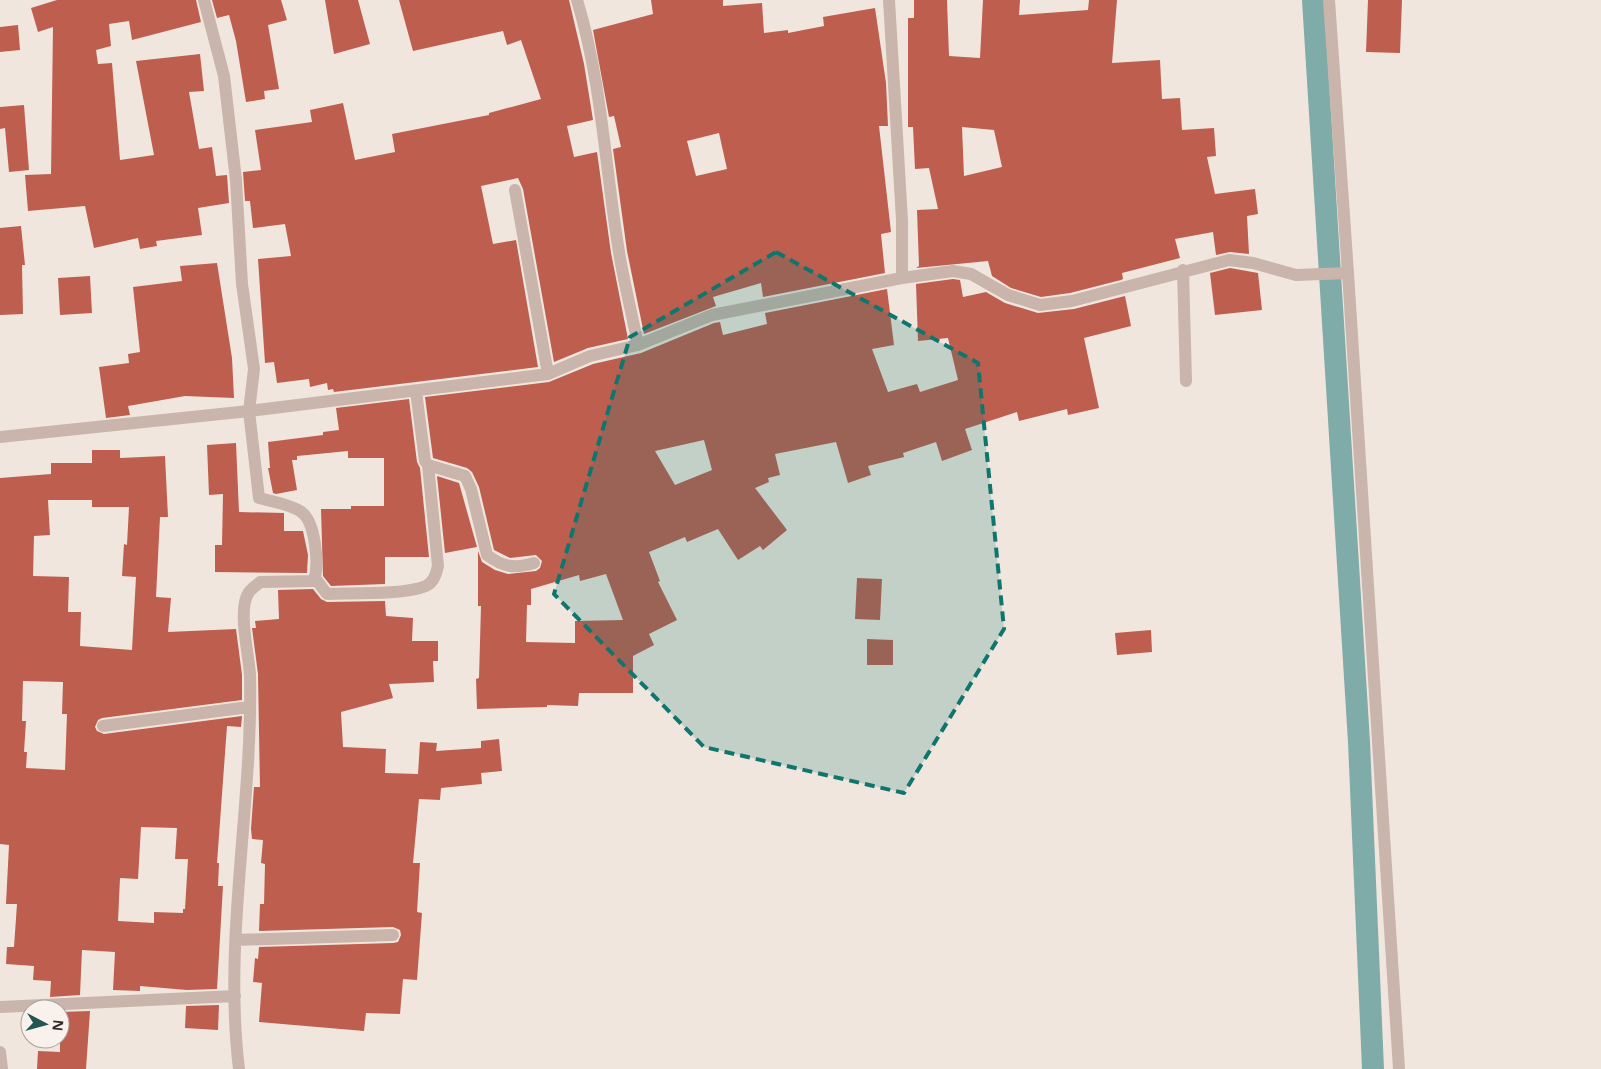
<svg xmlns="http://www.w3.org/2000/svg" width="1601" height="1069" font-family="'Open Sans',sans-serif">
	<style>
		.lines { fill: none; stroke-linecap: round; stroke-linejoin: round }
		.canal { stroke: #7faca9; stroke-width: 22 }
		.building { fill: #be5e4f; fill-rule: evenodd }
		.minor { stroke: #c9b5ab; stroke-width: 12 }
		.marked { fill: #0f766e; fill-opacity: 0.2; stroke: #0f766e; stroke-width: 4; stroke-dasharray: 10 6; stroke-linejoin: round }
	</style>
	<rect width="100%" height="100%" fill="#f1e6de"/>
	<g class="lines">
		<path class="canal" d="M 1313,0 L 1359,742 L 1373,1069"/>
	</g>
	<path class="building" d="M 57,0 L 196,0 L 201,22 L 132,40 L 129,21 L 109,24 L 111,46 L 96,50 L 98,64 L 112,63 L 120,160 L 154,155 L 136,61 L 200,54 L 204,91 L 189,92 L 199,149 L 212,147 L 216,176 L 227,175 L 229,203 L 198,208 L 202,235 L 156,241 L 157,246 L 140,249 L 138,238 L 94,248 L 85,206 L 28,211 L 25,175 L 51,174 L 53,27 L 38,32 L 31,8 Z
		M 212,0 L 281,0 L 287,20 L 268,25 L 279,89 L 264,91 L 265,99 L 246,102 L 236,41 L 229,15 L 217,18 Z
		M 325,0 L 358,0 L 370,44 L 334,54 Z
		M 399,0 L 569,0 L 584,64 L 593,120 L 567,126 L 574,157 L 597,152 L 611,253 L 628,339 L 588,348 L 554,362 L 523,189 L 518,178 L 481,186 L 493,244 L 516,240 L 538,367 L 334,392 L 333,389 L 328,390 L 327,383 L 310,387 L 309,379 L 277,383 L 274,362 L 265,363 L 258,259 L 291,256 L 285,224 L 253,228 L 250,201 L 245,201 L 243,172 L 261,170 L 255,130 L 312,122 L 310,110 L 343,103 L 355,160 L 395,152 L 392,134 L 489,115 L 489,113 L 541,99 L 521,40 L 507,45 L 503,31 L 413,51 Z
		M 651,0 L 723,0 L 723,6 L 762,3 L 764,33 L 788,30 L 788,33 L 824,26 L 823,17 L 875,8 L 886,83 L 888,126 L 879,126 L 891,232 L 881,234 L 885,273 L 763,297 L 761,283 L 713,297 L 716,306 L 644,334 L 627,251 L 613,149 L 621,147 L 614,116 L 609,117 L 593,30 L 653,14 ZM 719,133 L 727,169 L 696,176 L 687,141 Z
		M 914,0 L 947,0 L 949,56 L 980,58 L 983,0 L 1020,0 L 1019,15 L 1088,10 L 1089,0 L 1117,0 L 1112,63 L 1160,60 L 1162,99 L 1180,98 L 1182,130 L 1214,128 L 1216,156 L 1207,157 L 1215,194 L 1255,189 L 1258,214 L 1247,216 L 1249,254 L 1230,252 L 1216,255 L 1213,232 L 1175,239 L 1180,258 L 1122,273 L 1123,279 L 1121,280 L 1070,293 L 1041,297 L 1011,288 L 992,276 L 988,261 L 916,268 L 919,266 L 917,210 L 938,209 L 929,168 L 915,169 L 913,127 L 908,127 L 908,18 L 914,18 ZM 962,127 L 994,130 L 1002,167 L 964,176 Z
		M 1368,0 L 1402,0 L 1400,53 L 1366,52 Z
		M 18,25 L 20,50 L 0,52 L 0,27 Z
		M 24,105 L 29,170 L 9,172 L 5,128 L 0,129 L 0,107 Z
		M 21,226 L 25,265 L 22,265 L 23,314 L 0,315 L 0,228 Z
		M 217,263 L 232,358 L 234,398 L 185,396 L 128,406 L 130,415 L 106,418 L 99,367 L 129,363 L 128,354 L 140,352 L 133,287 L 182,281 L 180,266 Z
		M 1230,268 L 1258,273 L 1262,310 L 1215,315 L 1210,273 Z
		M 90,276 L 92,313 L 60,315 L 58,278 Z
		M 953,279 L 960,280 L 963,297 L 986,292 L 1005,303 L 1038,313 L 1074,309 L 1125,296 L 1131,326 L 1084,338 L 1099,408 L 1068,415 L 1067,409 L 1019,421 L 1017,412 L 965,429 L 972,450 L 942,461 L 936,442 L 903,453 L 904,457 L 868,466 L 871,475 L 848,483 L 836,442 L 775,454 L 780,475 L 768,478 L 769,482 L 755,488 L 787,530 L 763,550 L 760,546 L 738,560 L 718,529 L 687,542 L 685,537 L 649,552 L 660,581 L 658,582 L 677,620 L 649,634 L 654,645 L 633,656 L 633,693 L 579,693 L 578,706 L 547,705 L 547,707 L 477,709 L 476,679 L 479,678 L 481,606 L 478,606 L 478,551 L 482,562 L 495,570 L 508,574 L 536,571 L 540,568 L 542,561 L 536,555 L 510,558 L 494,550 L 479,487 L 472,472 L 467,468 L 433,458 L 425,397 L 549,382 L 593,364 L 641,353 L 714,323 L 720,322 L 723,335 L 767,324 L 765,313 L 887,289 L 894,345 L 872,349 L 888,392 L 917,384 L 920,392 L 958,380 L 948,338 L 918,341 L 916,284 ZM 704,440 L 712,470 L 675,485 L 655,451 ZM 606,574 L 623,620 L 575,621 L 575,643 L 526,642 L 527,605 L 531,605 L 531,589 L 579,575 L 580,581 Z
		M 409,399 L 417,462 L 420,468 L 429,557 L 385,557 L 385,584 L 331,586 L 323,576 L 321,509 L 351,509 L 351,506 L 384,506 L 384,458 L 348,458 L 348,451 L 297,456 L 297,460 L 292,460 L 297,490 L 276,494 L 273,493 L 268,468 L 270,468 L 268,442 L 323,435 L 323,432 L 339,430 L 336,408 Z
		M 236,443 L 239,512 L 284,513 L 284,531 L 303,531 L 308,555 L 307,573 L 215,572 L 215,545 L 222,545 L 223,494 L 209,495 L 207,445 Z
		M 92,450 L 120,450 L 120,458 L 165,456 L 168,517 L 160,517 L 156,597 L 171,598 L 168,632 L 236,629 L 242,675 L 242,700 L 102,718 L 98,720 L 95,727 L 97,731 L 104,734 L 242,716 L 241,727 L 227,726 L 217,863 L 219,863 L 218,886 L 223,886 L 217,989 L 187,990 L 140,986 L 140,991 L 113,990 L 115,952 L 82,950 L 80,995 L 50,997 L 51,981 L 33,980 L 34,966 L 6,964 L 7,947 L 14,947 L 17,904 L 6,904 L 9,845 L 0,844 L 0,478 L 51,474 L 51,463 L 92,463 ZM 48,500 L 92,500 L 92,507 L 129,507 L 127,545 L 124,544 L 122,576 L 136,577 L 132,650 L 80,646 L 81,612 L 68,612 L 69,577 L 33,576 L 34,536 L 50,535 ZM 23,681 L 63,682 L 62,714 L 67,714 L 65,770 L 26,768 L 27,752 L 24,752 L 26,721 L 22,721 ZM 141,827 L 177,828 L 175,859 L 188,859 L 185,909 L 183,909 L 183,913 L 154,912 L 154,923 L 118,921 L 120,878 L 138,879 Z
		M 437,476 L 459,483 L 477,547 L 445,553 Z
		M 857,578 L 882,579 L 880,620 L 855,619 Z
		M 313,589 L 321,599 L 327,602 L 385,601 L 386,616 L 413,618 L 412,641 L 438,641 L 438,661 L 433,661 L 434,682 L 389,684 L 393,698 L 341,712 L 343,747 L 386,749 L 385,773 L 418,774 L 420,742 L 437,743 L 436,751 L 481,748 L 481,741 L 499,739 L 502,771 L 481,773 L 482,784 L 441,788 L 440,800 L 419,799 L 413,863 L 420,863 L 417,912 L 422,913 L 417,980 L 403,979 L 400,1014 L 366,1013 L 364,1031 L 259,1022 L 262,983 L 253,982 L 255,958 L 258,959 L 259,947 L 393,943 L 398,942 L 401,935 L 400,930 L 393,927 L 259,931 L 260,904 L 264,904 L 265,864 L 261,863 L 263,840 L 252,839 L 251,829 L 254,787 L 260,787 L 258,674 L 252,628 L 256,628 L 255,621 L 279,619 L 278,590 Z
		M 1151,630 L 1152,652 L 1117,655 L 1115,633 Z
		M 867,639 L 893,640 L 893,665 L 867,665 Z
		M 219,1005 L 218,1030 L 185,1028 L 186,1006 Z
		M 90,1011 L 86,1069 L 37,1069 L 38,1051 L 60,1052 L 60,1012 Z"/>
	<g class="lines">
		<path class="minor" d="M 204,0 L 224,76 L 236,180 L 242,284 L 254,369 L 249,411 L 259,498 C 271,501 289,504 300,511 C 316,521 319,564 314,581 L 260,582 C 257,585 252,588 249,592 C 237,609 249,654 250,675 C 253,806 223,938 239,1069
			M 577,0 C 602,82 605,168 619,252 C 624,283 632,314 638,345
			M 889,0 L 902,220 L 902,278
			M 1329,0 L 1348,273 L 1399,1069
			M 515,190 L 548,374
			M 1183,270 L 1186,381
			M 416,391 L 425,461 L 428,465 L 465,476 L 471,489 L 487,555 C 503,567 514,569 534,563
			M 0,437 L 249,411 L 548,374 L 590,356 L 638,345 L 712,315 L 902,278 L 953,271 L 971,274 L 1008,295 L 1040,305 L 1072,301 L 1229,260 L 1253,263 L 1296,275 L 1348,273
			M 315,578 L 327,594 C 352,593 404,595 426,586 C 434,582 436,574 438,566 L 428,465
			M 103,726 L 249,707
			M 236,940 L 393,935
			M 0,1007 L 235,996
			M 0,1052 L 2,1069"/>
	</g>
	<path class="marked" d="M 776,252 L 978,363 L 1004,629 L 904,793 L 704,747 L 554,594 L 630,337 Z"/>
	<g transform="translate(45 1024) rotate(96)"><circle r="24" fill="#f9f1eb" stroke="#aba29e"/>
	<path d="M0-4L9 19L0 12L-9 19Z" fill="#225653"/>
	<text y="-8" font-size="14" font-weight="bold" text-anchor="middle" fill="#372c2a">N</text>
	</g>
</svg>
